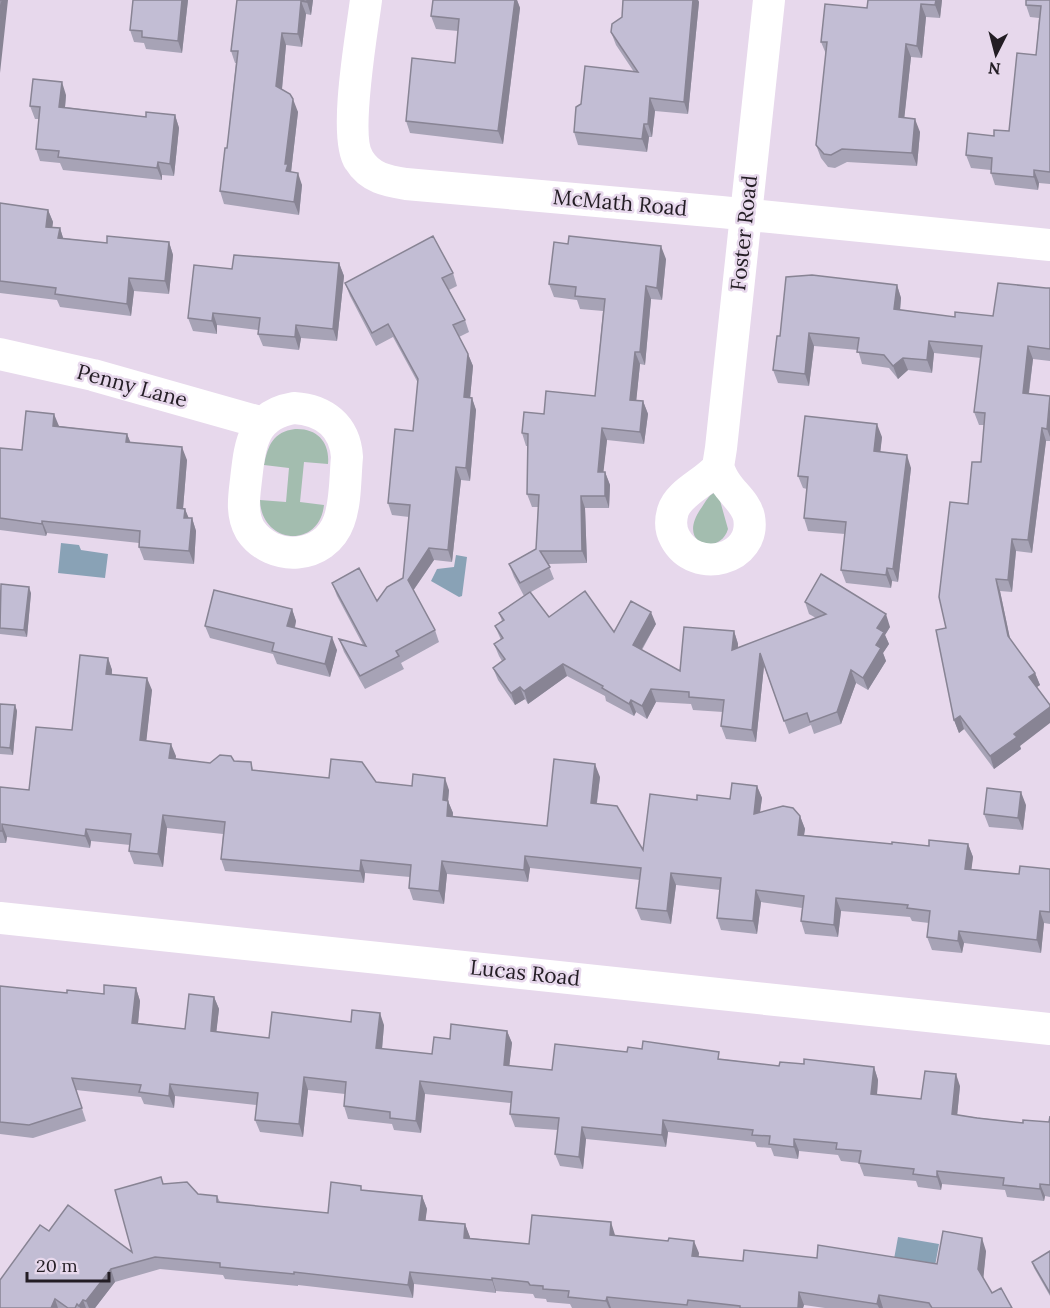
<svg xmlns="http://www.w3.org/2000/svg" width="1050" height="1308" font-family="Lora,serif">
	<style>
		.green { fill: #a3bdaf }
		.water { fill: #89a2b6 }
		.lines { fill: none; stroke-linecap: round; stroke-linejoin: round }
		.minor { stroke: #fff; stroke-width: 32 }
		.wall { fill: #a7a3b6 }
		.shaded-wall { fill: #888494 }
		.building { fill: #c2bdd4; stroke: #888494; stroke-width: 1.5 }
		.labels { text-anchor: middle; stroke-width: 5; stroke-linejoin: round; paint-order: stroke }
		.street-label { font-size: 21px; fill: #231d24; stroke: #e7d8ec }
	</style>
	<rect width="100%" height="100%" fill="#e7d8ec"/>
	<path class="green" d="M 295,429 C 317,428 330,442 328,464 L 304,462 L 300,502 L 324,505 C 319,550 261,544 260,500 L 286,502 L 289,468 L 264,465 C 268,445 273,432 295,429 Z
		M 714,493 L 719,497 L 728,529 C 720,557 674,545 702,507 C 706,501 708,496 714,493 Z"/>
	<path class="water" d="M 61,543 L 79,545 L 81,550 L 108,554 L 105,578 L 58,573 Z
		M 456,555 L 467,557 L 462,596 L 459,597 L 431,581 L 437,569 L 454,567 Z
		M 898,1237 L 939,1244 L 935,1266 L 894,1259 Z"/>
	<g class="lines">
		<path class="minor" d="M 366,0 C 362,32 343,137 359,160 C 370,178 387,181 406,184 L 721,212 L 1050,245
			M 0,354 L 93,375 L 263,423
			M 294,408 C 324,410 345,426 347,457 C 345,477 346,502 339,521 C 325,560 272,563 250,530 C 241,514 244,497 246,480 C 250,445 252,415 294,408 Z
			M 718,467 L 721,448 L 769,0
			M 718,467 C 720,472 722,478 726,483 C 733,494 746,503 749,517 C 757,560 695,576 675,538 C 670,529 670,521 673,511 C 679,492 705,483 718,467 Z
			M 0,918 L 1050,1029"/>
	</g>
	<path class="wall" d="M 133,0 L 188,0 L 182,53 L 146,49 L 144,43 L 134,42 L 130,30 Z
		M 237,0 L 313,0 L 311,15 L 306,14 L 302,47 L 286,45 L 282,89 L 298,112 L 291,172 L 302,185 L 299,215 L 224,204 L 220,191 L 227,148 L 236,63 L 235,63 L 231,51 Z
		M 433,0 L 517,0 L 520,8 L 503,144 L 410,133 L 406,121 L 455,63 L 458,31 L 436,29 L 431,16 Z
		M 623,0 L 698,0 L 699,2 L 688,114 L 655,111 L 652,137 L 649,137 L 647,152 L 578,145 L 574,132 L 634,72 L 616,45 L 611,32 L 622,17 Z
		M 942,0 L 940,18 L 926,17 L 922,58 L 911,57 L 904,118 L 920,132 L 917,166 L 847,162 L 835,168 L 828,167 L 821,158 L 816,145 L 826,54 L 821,42 L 867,8 Z
		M 1050,0 L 1050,184 L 1039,183 L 1038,190 L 995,185 L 991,173 L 991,170 L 971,168 L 966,155 L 994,136 L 1009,131 L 1036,55 L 1039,18 L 1030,17 L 1026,5 Z
		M 66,95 L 65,107 L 146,117 L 175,115 L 179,128 L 174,176 L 162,175 L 162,180 L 63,170 L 60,163 L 40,161 L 36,149 L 39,119 L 35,119 L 30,106 Z
		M 0,203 L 48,210 L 53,222 L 52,227 L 60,228 L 63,238 L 107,243 L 169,242 L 173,255 L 169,294 L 134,291 L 131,316 L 60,307 L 57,300 L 0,293 Z
		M 666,259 L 662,300 L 651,299 L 645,365 L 640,364 L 636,401 L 643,401 L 648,414 L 644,444 L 607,440 L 603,472 L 605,472 L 610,485 L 609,508 L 585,508 L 587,563 L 548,564 L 554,579 L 531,592 L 549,617 L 614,632 L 656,624 L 642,650 L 680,671 L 734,631 L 738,644 L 738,648 L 816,618 L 809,614 L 805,602 L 890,627 L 885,635 L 889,644 L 883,653 L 886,661 L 868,690 L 856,683 L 841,724 L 814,734 L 811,725 L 789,734 L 764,666 L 756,742 L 726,739 L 721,726 L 723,712 L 693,710 L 691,704 L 656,702 L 647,719 L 636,712 L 634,716 L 606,701 L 605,696 L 567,676 L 528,704 L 525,699 L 515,705 L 498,680 L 493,668 L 502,661 L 499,656 L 494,644 L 501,640 L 495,626 L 502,621 L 499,613 L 524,596 L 514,577 L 509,564 L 536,549 L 538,507 L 532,507 L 527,494 L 528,446 L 526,446 L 522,433 L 544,414 L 595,396 L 603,311 L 580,309 L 577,300 L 554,297 L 549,284 Z
		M 339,263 L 344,276 L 337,341 L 301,338 L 299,350 L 263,346 L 258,334 L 258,330 L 217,325 L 217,334 L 193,331 L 188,318 L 232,269 Z
		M 453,273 L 457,286 L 449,290 L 465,320 L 469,332 L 459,337 L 468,354 L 473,366 L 470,398 L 472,398 L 476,410 L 470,481 L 461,480 L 452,562 L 434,560 L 413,591 L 435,630 L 439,642 L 401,663 L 404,669 L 365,689 L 344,652 L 339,639 L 363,645 L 337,596 L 332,583 L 377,601 L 403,578 L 409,517 L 392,515 L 388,503 L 413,431 L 418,383 L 393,337 L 376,346 L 350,296 L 345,283 Z
		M 897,285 L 901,298 L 900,310 L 955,317 L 993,316 L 1046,288 L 1050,288 L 1050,361 L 1033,359 L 1029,394 L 1050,396 L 1050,441 L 1046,441 L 1032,553 L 1016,551 L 1012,592 L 1000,591 L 1010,639 L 1035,673 L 1040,685 L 1037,687 L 1020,746 L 1021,749 L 994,769 L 964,729 L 959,733 L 954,720 L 946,628 L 968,504 L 981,462 L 984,425 L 979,425 L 974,412 L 981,358 L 934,353 L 932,373 L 908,370 L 898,379 L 889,368 L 862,364 L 858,350 L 814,346 L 809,386 L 778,383 L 773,370 L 780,336 Z
		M 59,426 L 127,434 L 130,442 L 187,460 L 183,509 L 185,509 L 188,518 L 192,518 L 196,531 L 194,564 L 144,560 L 139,547 L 139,543 L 47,533 L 46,536 L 0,530 L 0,448 L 22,450 Z
		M 882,437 L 880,452 L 911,468 L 898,582 L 892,581 L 891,588 L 846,583 L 841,570 L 845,534 L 808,531 L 804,518 L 807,489 L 803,488 L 798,476 Z
		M 0,590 L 31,593 L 27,637 L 0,634 Z
		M 292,609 L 296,621 L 295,628 L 337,650 L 330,677 L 277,664 L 273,654 L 210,638 L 205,626 Z
		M 108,658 L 112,670 L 112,674 L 152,690 L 146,741 L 176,756 L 175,759 L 210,763 L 234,761 L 251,762 L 253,770 L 329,778 L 376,782 L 449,790 L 448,801 L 453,813 L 453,817 L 547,826 L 600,777 L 597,803 L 643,850 L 697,800 L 730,799 L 757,786 L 762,798 L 760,812 L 800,816 L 805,829 L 804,835 L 892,844 L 929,846 L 968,844 L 973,857 L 971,869 L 1019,874 L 1050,869 L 1050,924 L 1044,923 L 1041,953 L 964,943 L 962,953 L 932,950 L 927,937 L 929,923 L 912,921 L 910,917 L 841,911 L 838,937 L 805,934 L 801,921 L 802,908 L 761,902 L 757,934 L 721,930 L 717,918 L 720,890 L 676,885 L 671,924 L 641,920 L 636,908 L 640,880 L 530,868 L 528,882 L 447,874 L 444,904 L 413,900 L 409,888 L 410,877 L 365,873 L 364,883 L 225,871 L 221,859 L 223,834 L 167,828 L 163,867 L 134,864 L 129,851 L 130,845 L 91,841 L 90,848 L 7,837 L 6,843 L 0,843 L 0,787 L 29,790 L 72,730 Z
		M 0,704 L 15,705 L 17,711 L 13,755 L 0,754 Z
		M 1026,805 L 1023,830 L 989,827 L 984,814 Z
		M 0,986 L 67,993 L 104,994 L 136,988 L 140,1001 L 138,1023 L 185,1029 L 214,997 L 219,1009 L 216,1032 L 269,1038 L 384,1025 L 382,1049 L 432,1054 L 450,1039 L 507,1031 L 512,1043 L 509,1066 L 552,1070 L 627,1052 L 722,1059 L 779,1066 L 804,1064 L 874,1067 L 878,1080 L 877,1095 L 921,1099 L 960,1086 L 957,1115 L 1023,1123 L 1049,1122 L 1050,1116 L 1050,1197 L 1045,1196 L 1044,1201 L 1007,1197 L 1005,1190 L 942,1184 L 941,1190 L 918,1187 L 916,1181 L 864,1176 L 859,1163 L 841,1161 L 838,1155 L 799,1151 L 798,1159 L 774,1156 L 771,1148 L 757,1147 L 755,1142 L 668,1132 L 666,1147 L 586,1139 L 583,1169 L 560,1166 L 555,1154 L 558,1130 L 515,1127 L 510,1114 L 511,1103 L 425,1094 L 421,1133 L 394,1130 L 392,1124 L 348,1119 L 344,1106 L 345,1094 L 308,1090 L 303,1137 L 260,1132 L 255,1120 L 257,1105 L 175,1096 L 174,1108 L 144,1104 L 141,1097 L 76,1090 L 86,1121 L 33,1138 L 0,1134 Z
		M 164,1184 L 198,1194 L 217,1196 L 220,1202 L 328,1213 L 362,1190 L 422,1196 L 427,1209 L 425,1220 L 465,1224 L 470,1238 L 529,1244 L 615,1235 L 699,1253 L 698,1257 L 743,1261 L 817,1258 L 937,1264 L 986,1251 L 983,1278 L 992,1293 L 1012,1308 L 825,1308 L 804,1305 L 803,1308 L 572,1308 L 570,1304 L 547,1302 L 546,1299 L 535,1298 L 533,1294 L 496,1291 L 496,1293 L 414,1284 L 413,1298 L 298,1285 L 298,1286 L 225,1279 L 223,1275 L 160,1269 L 115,1282 L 95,1308 L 0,1308 L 49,1231 L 132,1252 Z
		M 1050,1251 L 1050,1296 L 1034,1268 L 1032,1262 Z"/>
	<path class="shaded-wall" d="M 2,0 L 8,0 L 0,73 L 0,21 Z
		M 182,0 L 188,0 L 182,53 L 178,41 Z
		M 307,0 L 313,0 L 311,15 L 307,2 Z
		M 515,0 L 517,0 L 520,8 L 503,144 L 498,131 Z
		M 693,0 L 698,0 L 699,2 L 688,114 L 684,102 Z
		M 936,0 L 942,0 L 940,18 L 935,5 Z
		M 301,1 L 306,14 L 302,47 L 298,34 Z
		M 921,4 L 926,17 L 922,58 L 917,46 Z
		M 282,33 L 286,45 L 281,99 L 276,86 Z
		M 906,44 L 911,57 L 903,130 L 899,117 Z
		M 62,82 L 66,95 L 64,119 L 59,107 Z
		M 650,98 L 655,111 L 652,137 L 648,124 Z
		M 293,99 L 298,112 L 291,172 L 286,171 L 285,164 Z
		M 175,115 L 179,128 L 174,176 L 170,164 Z
		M 915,119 L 920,132 L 917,166 L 912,153 Z
		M 644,124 L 649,137 L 647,152 L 642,139 Z
		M 158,162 L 162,175 L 162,180 L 157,168 Z
		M 1034,170 L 1039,183 L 1038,190 L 1034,177 Z
		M 298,173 L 302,185 L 299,215 L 294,202 Z
		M 48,210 L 53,222 L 51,239 L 46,227 Z
		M 60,228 L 64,241 L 58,238 Z
		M 169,242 L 173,255 L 169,294 L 165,281 Z
		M 661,246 L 666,259 L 662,300 L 657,288 Z
		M 339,263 L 344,276 L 337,341 L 333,329 Z
		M 129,278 L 134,291 L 131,316 L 127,304 Z
		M 897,285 L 901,298 L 899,322 L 894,309 Z
		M 646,286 L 651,299 L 645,365 L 640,352 Z
		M 213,313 L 217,325 L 217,334 L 212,321 Z
		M 296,325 L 301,338 L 299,350 L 295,337 Z
		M 809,333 L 814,346 L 809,386 L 805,374 Z
		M 929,341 L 934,353 L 932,373 L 927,360 Z
		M 1028,346 L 1033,359 L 1027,406 L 1023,393 Z
		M 635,352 L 640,364 L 635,413 L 630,400 Z
		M 468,354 L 473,366 L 469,410 L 464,397 Z
		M 903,358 L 908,370 L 898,379 L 893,366 Z
		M 472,398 L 476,410 L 470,481 L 466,468 Z
		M 643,401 L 648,414 L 644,444 L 640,432 Z
		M 1050,403 L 1050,437 L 1047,429 Z
		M 54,414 L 59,426 L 53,426 Z
		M 877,424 L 882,437 L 879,464 L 874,451 Z
		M 602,428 L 607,440 L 602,485 L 598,472 Z
		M 1042,428 L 1046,441 L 1032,553 L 1028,540 Z
		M 127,434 L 132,446 L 126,442 Z
		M 182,447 L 187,460 L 182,521 L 177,508 Z
		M 907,455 L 911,468 L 898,582 L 893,569 Z
		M 456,467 L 461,480 L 452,562 L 448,550 Z
		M 605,472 L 610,485 L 609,508 L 605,496 Z
		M 581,496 L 585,508 L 587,563 L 582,551 Z
		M 185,509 L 190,521 L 184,518 Z
		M 192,518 L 196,531 L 194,564 L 189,551 Z
		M 42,521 L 47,533 L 46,536 L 42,524 Z
		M 1012,539 L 1016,551 L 1012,592 L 1008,580 Z
		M 429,548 L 434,560 L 412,592 L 408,580 Z
		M 887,568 L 892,581 L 891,588 L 886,575 Z
		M 996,579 L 1000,591 L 1012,648 L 1008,636 Z
		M 29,587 L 31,593 L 27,637 L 24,630 Z
		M 292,609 L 296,621 L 292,639 L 287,626 Z
		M 651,612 L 656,624 L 637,657 L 633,645 Z
		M 886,614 L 890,627 L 885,635 L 889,644 L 883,653 L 886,661 L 868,690 L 863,678 L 876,645 L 877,628 Z
		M 734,631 L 738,644 L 737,662 L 732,650 Z
		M 332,637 L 337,650 L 330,677 L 325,664 Z
		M 760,653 L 764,666 L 756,742 L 752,730 Z
		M 108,658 L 112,670 L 111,686 L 106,674 Z
		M 563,664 L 567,676 L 528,704 L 524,691 Z
		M 851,670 L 856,683 L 841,724 L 837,712 Z
		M 1035,673 L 1040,685 L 1034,689 L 1029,677 Z
		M 147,678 L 152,690 L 145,753 L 140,740 Z
		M 520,687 L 525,699 L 515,705 L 511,693 Z
		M 651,689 L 656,702 L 647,719 L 642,706 Z
		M 631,700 L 636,712 L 634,716 L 629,704 Z
		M 15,705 L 17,711 L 13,755 L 10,748 Z
		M 1050,707 L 1050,723 L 1020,746 L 1021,749 L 994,769 L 990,756 L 1014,734 Z
		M 960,716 L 964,729 L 959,733 L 954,720 Z
		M 171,744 L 176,756 L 174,771 L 169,758 Z
		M 595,764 L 600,777 L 595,815 L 591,803 Z
		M 445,778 L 449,790 L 447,812 L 443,800 Z
		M 757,786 L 762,798 L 758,826 L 754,814 Z
		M 1021,792 L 1026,805 L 1023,830 L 1018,818 Z
		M 448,801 L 453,813 L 451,829 L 447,816 Z
		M 163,815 L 167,828 L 163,867 L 158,854 Z
		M 800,816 L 805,829 L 802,847 L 798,835 Z
		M 2,824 L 7,837 L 6,843 L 2,831 Z
		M 86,829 L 91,841 L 90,848 L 85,836 Z
		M 968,844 L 973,857 L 970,881 L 965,869 Z
		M 525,856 L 530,868 L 528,882 L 524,870 Z
		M 361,860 L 365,873 L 364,883 L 360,871 Z
		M 442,861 L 447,874 L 444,904 L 439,891 Z
		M 671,873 L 676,885 L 671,924 L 667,911 Z
		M 756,890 L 761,902 L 757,934 L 753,921 Z
		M 836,898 L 841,911 L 838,937 L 834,925 Z
		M 1040,911 L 1044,923 L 1041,953 L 1037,940 Z
		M 959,931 L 964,943 L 962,953 L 958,941 Z
		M 136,988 L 140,1001 L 137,1035 L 132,1023 Z
		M 214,997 L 219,1009 L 215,1044 L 211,1031 Z
		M 380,1013 L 384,1025 L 381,1060 L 376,1048 Z
		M 507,1031 L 512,1043 L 508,1077 L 504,1065 Z
		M 874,1067 L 878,1080 L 876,1106 L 871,1094 Z
		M 956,1074 L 960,1086 L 956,1127 L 952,1114 Z
		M 304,1077 L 308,1090 L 303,1137 L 299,1124 Z
		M 420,1081 L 425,1094 L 421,1133 L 416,1121 Z
		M 170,1084 L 175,1096 L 174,1108 L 169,1096 Z
		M 663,1120 L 668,1132 L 666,1147 L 662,1135 Z
		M 582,1127 L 586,1139 L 583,1169 L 579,1157 Z
		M 794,1139 L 799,1151 L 798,1159 L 794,1147 Z
		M 937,1171 L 942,1184 L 941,1190 L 937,1177 Z
		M 1040,1184 L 1045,1196 L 1044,1201 L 1040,1189 Z
		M 422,1196 L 427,1209 L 424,1232 L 419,1220 Z
		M 611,1222 L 615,1235 L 614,1247 L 610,1235 Z
		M 465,1224 L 470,1237 L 468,1250 L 464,1238 Z
		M 982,1238 L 986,1251 L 983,1282 L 978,1269 Z
		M 694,1241 L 699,1253 L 697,1269 L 692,1256 Z
		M 111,1269 L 115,1282 L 95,1308 L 89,1308 L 86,1301 Z
		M 410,1272 L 414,1284 L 413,1298 L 408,1285 Z
		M 492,1278 L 496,1291 L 496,1293 L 492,1280 Z
		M 799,1292 L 804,1305 L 803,1308 L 798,1308 Z
		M 879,1295 L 883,1308 L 879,1308 L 877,1304 Z
		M 607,1297 L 611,1308 L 609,1308 L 606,1301 Z
		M 55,1299 L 58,1308 L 51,1308 Z
		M 83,1300 L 86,1308 L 80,1308 L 79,1306 Z"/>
	<path class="building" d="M 0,0 L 2,0 L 0,21 Z
		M 133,0 L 182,0 L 178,41 L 142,37 L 142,31 L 130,30 Z
		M 237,0 L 307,0 L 307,2 L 301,1 L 298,34 L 282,33 L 276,86 L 290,94 L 293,99 L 285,164 L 288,164 L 286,171 L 298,173 L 294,202 L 220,191 L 225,148 L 227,148 L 238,51 L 231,51 Z
		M 433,0 L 515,0 L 498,131 L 406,121 L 412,58 L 455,63 L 459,19 L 431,16 Z
		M 623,0 L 693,0 L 684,102 L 650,98 L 648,124 L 644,124 L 642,139 L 574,132 L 576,107 L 581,104 L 585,66 L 638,72 L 611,32 L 612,24 L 622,17 Z
		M 868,0 L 936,0 L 935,5 L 921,4 L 917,46 L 906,44 L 899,117 L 915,119 L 912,153 L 842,149 L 831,155 L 824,154 L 816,145 L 827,42 L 821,42 L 825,4 L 867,8 Z
		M 1026,0 L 1050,0 L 1050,172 L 1034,170 L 1034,177 L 991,173 L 992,158 L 966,155 L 968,133 L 994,136 L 994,130 L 1009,131 L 1017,53 L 1036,55 L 1041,6 L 1026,5 Z
		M 33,79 L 62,82 L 59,107 L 146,117 L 146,112 L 175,115 L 170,164 L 158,162 L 157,168 L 58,157 L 59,151 L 36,149 L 40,107 L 30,106 Z
		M 0,203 L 48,210 L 46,227 L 60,228 L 58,238 L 107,243 L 107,236 L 169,242 L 165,281 L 129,278 L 127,304 L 55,294 L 56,288 L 0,281 Z
		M 433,236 L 453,273 L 442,278 L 465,320 L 453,325 L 468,354 L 464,397 L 472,398 L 466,468 L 456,467 L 448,550 L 429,548 L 408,580 L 435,630 L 396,651 L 399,656 L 360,676 L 339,639 L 366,646 L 332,583 L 359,568 L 377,601 L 387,587 L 403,578 L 410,505 L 388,503 L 395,429 L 413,431 L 418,379 L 388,324 L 372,333 L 345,283 Z
		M 569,236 L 661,246 L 657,288 L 646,286 L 640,352 L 635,352 L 630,400 L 643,401 L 640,432 L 602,428 L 598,472 L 605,472 L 605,496 L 581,496 L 582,551 L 540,551 L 550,567 L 520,583 L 509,564 L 536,549 L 539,495 L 527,494 L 528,434 L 522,433 L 524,412 L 544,414 L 546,391 L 595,396 L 605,299 L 575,296 L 576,287 L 549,284 L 554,242 L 568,244 Z
		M 234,255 L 339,263 L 333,329 L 296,325 L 295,337 L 258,334 L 260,318 L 213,313 L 212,321 L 188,318 L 194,265 L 232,269 Z
		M 812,275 L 897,285 L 894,309 L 955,317 L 955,312 L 993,316 L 998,283 L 1046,288 L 1050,288 L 1050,349 L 1028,346 L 1023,393 L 1050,396 L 1047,429 L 1042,428 L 1028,540 L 1012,539 L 1008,580 L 996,579 L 1008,636 L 1035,673 L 1029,677 L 1050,705 L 1050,707 L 1014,734 L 1017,737 L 990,756 L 960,716 L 954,720 L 936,630 L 946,628 L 939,597 L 950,502 L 968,504 L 972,462 L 981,462 L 985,413 L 974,412 L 982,346 L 929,341 L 927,360 L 903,358 L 893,366 L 884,355 L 857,352 L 859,338 L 809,333 L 805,374 L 773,370 L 777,336 L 780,336 L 786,277 Z
		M 26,411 L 54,414 L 53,426 L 127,434 L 126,442 L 182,447 L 177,508 L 185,509 L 184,518 L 192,518 L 189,551 L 139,547 L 140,531 L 42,521 L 42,524 L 0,518 L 0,448 L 22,450 Z
		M 805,416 L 877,424 L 874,451 L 907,455 L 893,569 L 887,568 L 886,575 L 841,570 L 846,522 L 804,518 L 808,477 L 798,476 Z
		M 821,574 L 886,614 L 877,628 L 884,632 L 876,645 L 881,648 L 863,678 L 851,670 L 837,712 L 810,722 L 807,713 L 784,721 L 760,653 L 752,730 L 721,726 L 724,700 L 689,697 L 689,692 L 651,689 L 642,706 L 631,700 L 629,704 L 602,688 L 603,686 L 563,664 L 524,691 L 520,687 L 511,693 L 493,668 L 505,659 L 494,644 L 503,638 L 495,626 L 504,620 L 499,613 L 530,592 L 549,617 L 585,591 L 614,632 L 631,601 L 651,612 L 633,645 L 680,671 L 684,627 L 734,631 L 732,650 L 826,614 L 805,602 Z
		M 1,584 L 29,587 L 24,630 L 0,628 Z
		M 214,590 L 292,609 L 287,626 L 332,637 L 325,664 L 272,651 L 274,643 L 205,626 Z
		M 80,655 L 108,658 L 106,674 L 147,678 L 140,740 L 171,744 L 169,758 L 210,763 L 220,755 L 231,756 L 234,761 L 251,762 L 252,770 L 329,778 L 331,759 L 362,762 L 376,782 L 412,786 L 413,774 L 445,778 L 443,800 L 448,801 L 447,816 L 547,826 L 554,759 L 595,764 L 591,803 L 617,806 L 643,850 L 650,794 L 697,800 L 697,795 L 730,799 L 732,783 L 757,786 L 754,814 L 783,806 L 793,808 L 800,816 L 798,835 L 892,844 L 892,842 L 929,846 L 929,840 L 968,844 L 965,869 L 1019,874 L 1020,866 L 1050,869 L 1050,912 L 1040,911 L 1037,940 L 959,931 L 958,941 L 927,937 L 930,911 L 907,908 L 908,905 L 836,898 L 834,925 L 801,921 L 804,896 L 756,890 L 753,921 L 717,918 L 721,878 L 671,873 L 667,911 L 636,908 L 641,868 L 525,856 L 524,870 L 442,861 L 439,891 L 409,888 L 411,865 L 361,860 L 360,871 L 221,859 L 225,822 L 163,815 L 158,854 L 129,851 L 131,834 L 86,829 L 85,836 L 2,824 L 2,831 L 0,831 L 0,787 L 29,790 L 36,727 L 72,730 Z
		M 0,704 L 15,705 L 10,748 L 0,747 Z
		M 987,788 L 1021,792 L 1018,818 L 984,814 Z
		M 104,985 L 136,988 L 132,1023 L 185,1029 L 189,994 L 214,997 L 211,1031 L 269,1038 L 272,1012 L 351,1022 L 352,1010 L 380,1013 L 376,1048 L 432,1054 L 434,1037 L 450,1039 L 451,1024 L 507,1031 L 504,1065 L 552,1070 L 555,1044 L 627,1052 L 628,1047 L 642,1049 L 643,1041 L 719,1052 L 718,1059 L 779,1066 L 780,1062 L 804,1064 L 804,1059 L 874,1067 L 871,1094 L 921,1099 L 925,1071 L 956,1074 L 952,1114 L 977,1118 L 1023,1123 L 1023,1120 L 1049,1122 L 1050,1116 L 1050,1185 L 1040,1184 L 1040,1189 L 1003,1185 L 1004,1178 L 937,1171 L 937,1177 L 913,1174 L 914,1169 L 859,1163 L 861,1151 L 836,1149 L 837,1143 L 794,1139 L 794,1147 L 769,1144 L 770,1136 L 752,1135 L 753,1130 L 663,1120 L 662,1135 L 582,1127 L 579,1157 L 555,1154 L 559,1118 L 510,1114 L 512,1092 L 420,1081 L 416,1121 L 390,1118 L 390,1112 L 344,1106 L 346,1082 L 304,1077 L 299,1124 L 255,1120 L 258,1093 L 170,1084 L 169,1096 L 139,1092 L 141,1085 L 72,1078 L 82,1108 L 29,1125 L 0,1122 L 0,986 L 67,993 L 67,990 L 104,994 Z
		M 161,1177 L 163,1184 L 187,1182 L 198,1194 L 217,1196 L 217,1202 L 328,1213 L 331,1182 L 361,1186 L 361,1190 L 422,1196 L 419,1220 L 465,1224 L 464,1238 L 529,1244 L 532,1215 L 611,1222 L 610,1235 L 668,1241 L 669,1238 L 694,1241 L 692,1256 L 743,1261 L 744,1250 L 817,1258 L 818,1245 L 937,1264 L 943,1231 L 982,1238 L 978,1269 L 992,1293 L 1001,1288 L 1012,1308 L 932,1308 L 929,1303 L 879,1295 L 877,1304 L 799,1292 L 798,1308 L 740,1308 L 740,1306 L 688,1300 L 687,1305 L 607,1297 L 606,1301 L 568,1297 L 569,1291 L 543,1289 L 543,1286 L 530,1285 L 528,1282 L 492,1278 L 492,1280 L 410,1272 L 408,1285 L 294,1272 L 294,1274 L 220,1267 L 220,1263 L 155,1257 L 111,1269 L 86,1301 L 83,1300 L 79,1306 L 77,1304 L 75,1308 L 68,1308 L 55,1299 L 51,1308 L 0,1308 L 0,1280 L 40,1225 L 49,1231 L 68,1205 L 132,1252 L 115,1190 Z
		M 1050,1251 L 1050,1293 L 1032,1262 Z"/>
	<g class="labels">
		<g class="street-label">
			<text transform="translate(620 203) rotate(5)" y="7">McMath Road</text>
			<text transform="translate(744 233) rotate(-84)" y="7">Foster Road</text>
			<text transform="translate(132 386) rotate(15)" y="7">Penny Lane</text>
			<text transform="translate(525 973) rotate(6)" y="7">Lucas Road</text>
		</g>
	</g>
	<g transform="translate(996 54) rotate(186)" stroke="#e7d8ec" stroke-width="4.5" paint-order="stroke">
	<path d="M0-4.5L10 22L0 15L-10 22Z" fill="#231d24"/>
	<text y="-9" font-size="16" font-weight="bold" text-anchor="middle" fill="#231d24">N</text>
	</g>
	<path d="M27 1272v9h82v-9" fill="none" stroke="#231d24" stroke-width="3"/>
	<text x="36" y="1272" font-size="18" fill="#231d24" stroke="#e7d8ec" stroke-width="4.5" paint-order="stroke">20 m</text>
</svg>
